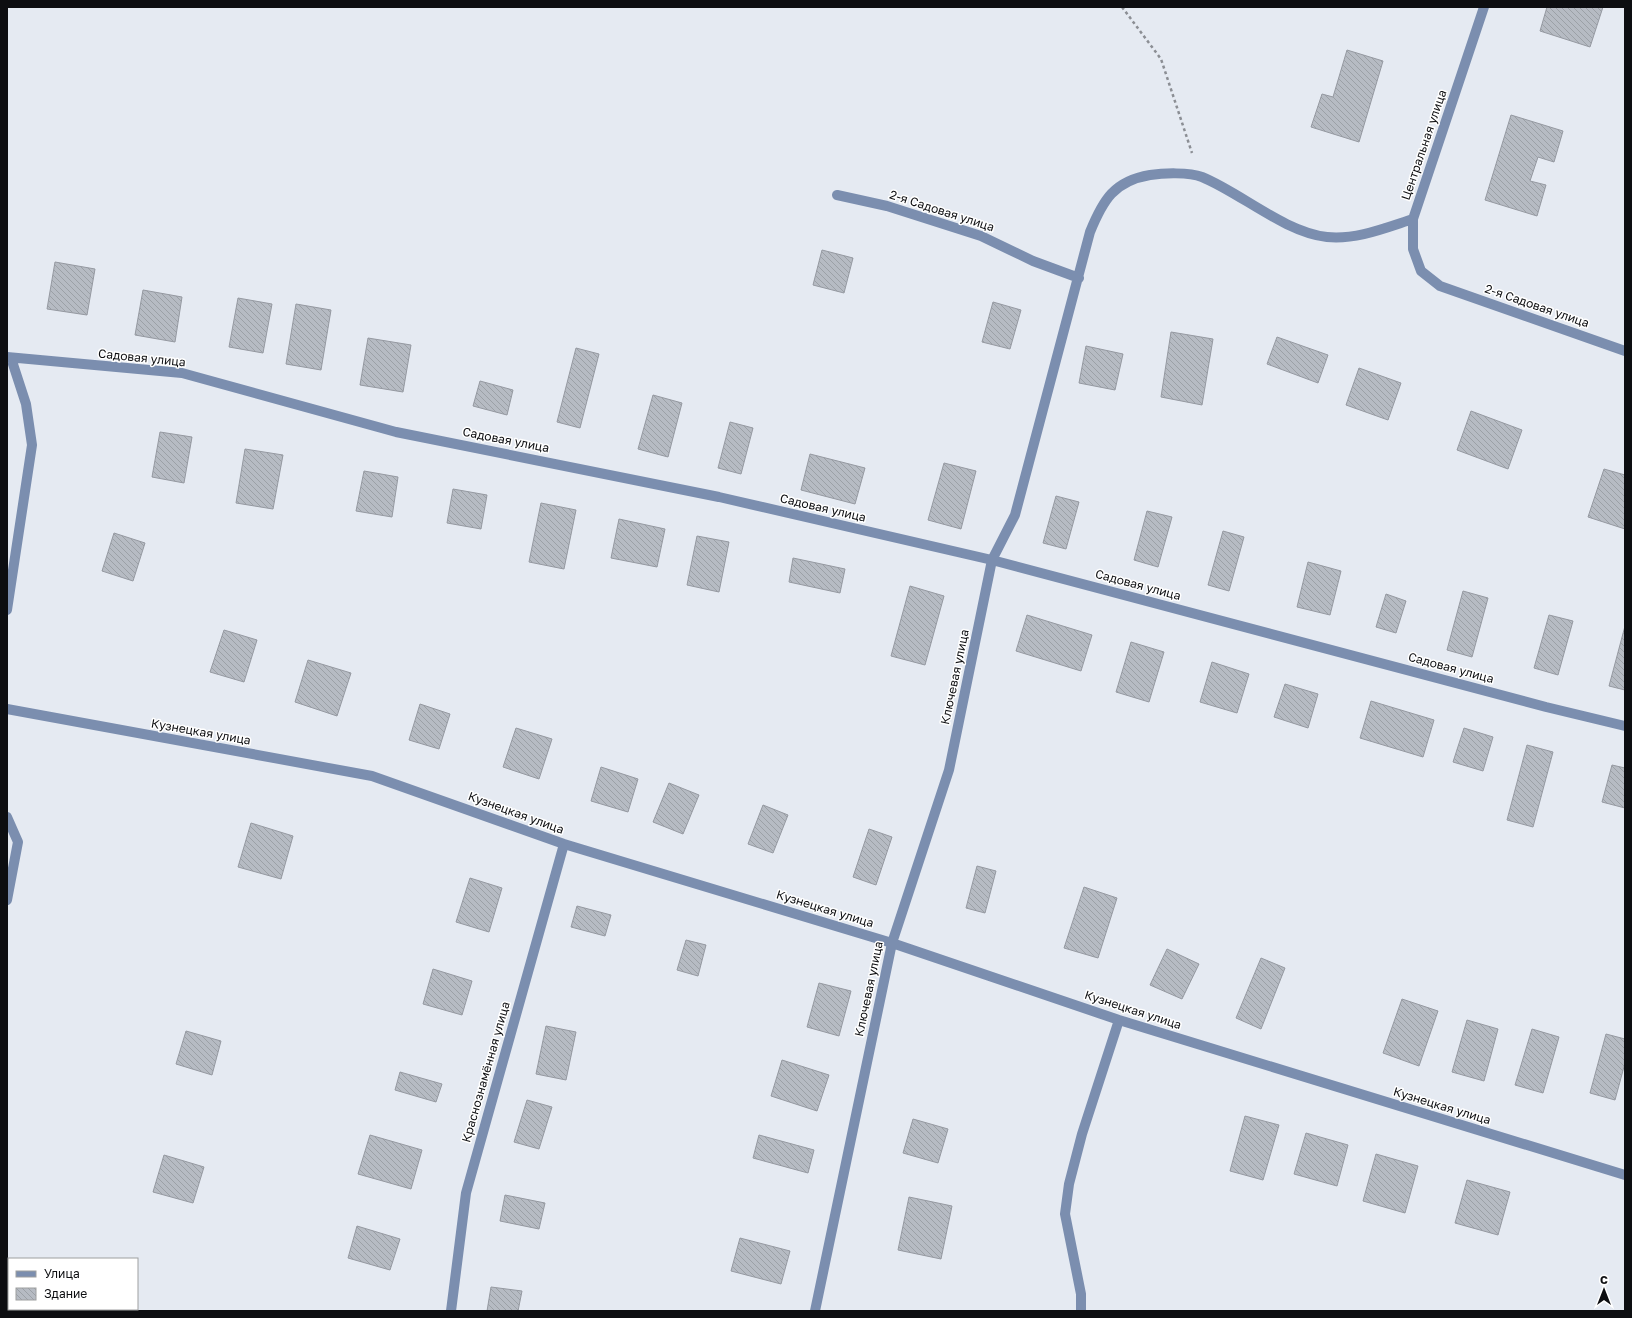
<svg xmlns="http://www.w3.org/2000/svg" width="1632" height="1318" font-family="'Golos Text',sans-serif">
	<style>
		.building { fill: url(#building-back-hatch); stroke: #9599a1 }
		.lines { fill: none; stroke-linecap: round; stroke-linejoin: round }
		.path { stroke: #8b8e94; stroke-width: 2.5; stroke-dasharray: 3 3; stroke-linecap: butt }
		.minor { stroke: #7b8eaf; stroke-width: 10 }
		.labels { text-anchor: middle; stroke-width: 3; stroke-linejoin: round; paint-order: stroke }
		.street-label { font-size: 12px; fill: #0d0e11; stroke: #fff }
	</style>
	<defs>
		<pattern id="building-back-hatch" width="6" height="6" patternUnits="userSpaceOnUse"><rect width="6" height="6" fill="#b6bbc3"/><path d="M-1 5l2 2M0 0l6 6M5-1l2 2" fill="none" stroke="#9ba0a6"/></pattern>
	</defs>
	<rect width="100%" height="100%" fill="#e5eaf2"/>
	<path class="building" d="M 1547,7 L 1603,7 L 1590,47 L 1540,31 Z
		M 1347,50 L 1383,61 L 1359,142 L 1311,127 L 1322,94 L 1333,97 Z
		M 1511,115 L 1563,131 L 1554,162 L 1538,157 L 1530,181 L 1546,185 L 1537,216 L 1485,200 Z
		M 822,250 L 853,258 L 844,293 L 813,285 Z
		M 55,262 L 95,269 L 87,315 L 47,309 Z
		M 143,290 L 182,297 L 175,342 L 135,335 Z
		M 238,298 L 272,304 L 263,353 L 229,347 Z
		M 993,302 L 1021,310 L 1010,349 L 982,342 Z
		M 296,304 L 331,310 L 321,370 L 286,364 Z
		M 1171,332 L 1213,339 L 1202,405 L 1161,397 Z
		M 1277,337 L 1328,355 L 1318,383 L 1267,364 Z
		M 368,338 L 411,345 L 403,392 L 360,385 Z
		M 1086,346 L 1123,354 L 1115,390 L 1079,383 Z
		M 576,348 L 599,354 L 580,428 L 557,422 Z
		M 1359,368 L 1401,383 L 1388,420 L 1346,405 Z
		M 480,381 L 513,390 L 507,415 L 473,406 Z
		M 653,395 L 682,403 L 668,457 L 638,449 Z
		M 1471,411 L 1522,430 L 1508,469 L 1457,450 Z
		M 730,422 L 753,428 L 741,474 L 718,468 Z
		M 160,432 L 192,437 L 184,483 L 152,477 Z
		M 245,449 L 283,455 L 273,509 L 236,503 Z
		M 810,454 L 865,468 L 855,504 L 801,490 Z
		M 944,463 L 976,471 L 961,529 L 928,520 Z
		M 1604,469 L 1625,475 L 1625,529 L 1588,517 Z
		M 364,471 L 398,477 L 392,517 L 356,511 Z
		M 453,489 L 487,495 L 481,529 L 447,523 Z
		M 1056,496 L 1079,502 L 1066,549 L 1043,543 Z
		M 541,503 L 576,510 L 564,569 L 529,562 Z
		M 1147,511 L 1172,517 L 1158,567 L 1134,560 Z
		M 619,519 L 665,529 L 657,567 L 611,558 Z
		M 1223,531 L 1244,537 L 1229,591 L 1208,585 Z
		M 114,533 L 145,543 L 133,581 L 102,571 Z
		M 697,536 L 729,542 L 719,592 L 687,585 Z
		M 793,558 L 845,569 L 840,593 L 789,582 Z
		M 1308,562 L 1341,571 L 1330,615 L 1297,607 Z
		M 910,586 L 944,596 L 925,665 L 891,656 Z
		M 1463,591 L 1488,598 L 1472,657 L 1447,650 Z
		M 1386,594 L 1406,601 L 1396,633 L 1376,627 Z
		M 1027,615 L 1092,635 L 1081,671 L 1016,651 Z
		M 1549,615 L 1573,621 L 1558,675 L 1534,668 Z
		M 1625,626 L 1625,690 L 1609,686 Z
		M 224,630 L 257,640 L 244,682 L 210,672 Z
		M 1131,642 L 1164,652 L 1149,702 L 1116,692 Z
		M 308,660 L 351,673 L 337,716 L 295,702 Z
		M 1212,662 L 1249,674 L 1237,713 L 1200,702 Z
		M 1285,684 L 1318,694 L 1308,728 L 1274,717 Z
		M 1371,701 L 1434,720 L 1423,757 L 1360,738 Z
		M 420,704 L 450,714 L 439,749 L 409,740 Z
		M 516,728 L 552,739 L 539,779 L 503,767 Z
		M 1464,728 L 1493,737 L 1483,771 L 1453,762 Z
		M 1527,745 L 1553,752 L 1533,827 L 1507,820 Z
		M 1612,765 L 1625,768 L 1625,808 L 1602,802 Z
		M 601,767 L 638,779 L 628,812 L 591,801 Z
		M 669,783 L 699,795 L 683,834 L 653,822 Z
		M 763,805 L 788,815 L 773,853 L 748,844 Z
		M 251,823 L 293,836 L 281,879 L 238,867 Z
		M 869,829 L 892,837 L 876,885 L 853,877 Z
		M 977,866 L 996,871 L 985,913 L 966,908 Z
		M 470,878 L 502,888 L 489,932 L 456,922 Z
		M 1084,887 L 1117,898 L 1098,958 L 1064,948 Z
		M 577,906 L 611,915 L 605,936 L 571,927 Z
		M 686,940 L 706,945 L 698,976 L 677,970 Z
		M 1167,949 L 1199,964 L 1182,999 L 1150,985 Z
		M 1261,958 L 1285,968 L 1261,1029 L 1236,1018 Z
		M 433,969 L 472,981 L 462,1015 L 423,1004 Z
		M 819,983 L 851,991 L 839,1036 L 807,1027 Z
		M 1402,999 L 1438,1011 L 1419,1066 L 1383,1053 Z
		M 1467,1020 L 1498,1029 L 1484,1081 L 1452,1072 Z
		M 546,1026 L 576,1032 L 566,1080 L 536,1074 Z
		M 1532,1029 L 1559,1037 L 1543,1093 L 1515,1085 Z
		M 186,1031 L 221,1041 L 212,1075 L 176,1064 Z
		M 1606,1034 L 1625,1039 L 1625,1063 L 1615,1100 L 1590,1093 Z
		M 782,1060 L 829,1075 L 817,1111 L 771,1096 Z
		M 400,1072 L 442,1084 L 436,1102 L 395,1090 Z
		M 527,1100 L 552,1107 L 539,1149 L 514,1142 Z
		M 1245,1116 L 1279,1125 L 1263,1180 L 1230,1171 Z
		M 913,1119 L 948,1129 L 938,1163 L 903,1153 Z
		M 1306,1133 L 1348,1145 L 1337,1186 L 1294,1174 Z
		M 370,1135 L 422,1150 L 411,1189 L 358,1174 Z
		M 759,1135 L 814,1150 L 808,1173 L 753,1158 Z
		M 1376,1154 L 1418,1166 L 1405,1213 L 1363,1201 Z
		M 164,1155 L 204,1167 L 193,1203 L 153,1192 Z
		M 1467,1180 L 1510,1192 L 1498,1235 L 1455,1223 Z
		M 505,1195 L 545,1203 L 539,1229 L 500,1221 Z
		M 909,1197 L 952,1206 L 941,1259 L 898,1250 Z
		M 357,1226 L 400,1239 L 390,1270 L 348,1258 Z
		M 740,1238 L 790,1251 L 781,1284 L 731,1271 Z
		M 491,1287 L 522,1291 L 518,1311 L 487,1311 Z"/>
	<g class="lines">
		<path class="path" d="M 1122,7 L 1161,59 L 1192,153"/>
		<path class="minor" d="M 1484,7 L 1413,219 L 1413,249 L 1421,271 L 1440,286 L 1625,351
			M 837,195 L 887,206 L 981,236 L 1033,261 L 1079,278
			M 7,357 L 182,373 L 396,432 L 719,497 L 992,560 L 1546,707 L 1625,726
			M 7,610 L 32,445 L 26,404 L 11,358
			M 7,709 L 372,776 L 564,844 L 892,943 L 1119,1020 L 1625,1175
			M 7,817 L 18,842 L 7,900
			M 451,1311 L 466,1193 L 564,844
			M 815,1311 L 892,943 L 949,770 L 992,560 L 1015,515 L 1090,232 C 1103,200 1114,181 1150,175 C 1163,173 1189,172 1202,177 C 1241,193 1284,232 1327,237 C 1356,240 1385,228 1413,219
			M 1081,1311 L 1081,1294 L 1065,1214 L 1069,1184 L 1082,1134 L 1119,1020"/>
	</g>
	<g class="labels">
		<g class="street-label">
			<text transform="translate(1424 145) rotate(-71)" y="4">Центральная улица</text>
			<text transform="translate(942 211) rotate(18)" y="4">2-я Садовая улица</text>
			<text transform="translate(1537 306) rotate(19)" y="4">2-я Садовая улица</text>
			<text transform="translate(142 358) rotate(6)" y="4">Садовая улица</text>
			<text transform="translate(506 440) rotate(11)" y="4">Садовая улица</text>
			<text transform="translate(823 508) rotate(13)" y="4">Садовая улица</text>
			<text transform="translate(1138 585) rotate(15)" y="4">Садовая улица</text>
			<text transform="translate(1451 668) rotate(15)" y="4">Садовая улица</text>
			<text transform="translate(955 677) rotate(-78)" y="4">Ключевая улица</text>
			<text transform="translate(201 732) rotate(10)" y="4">Кузнецкая улица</text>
			<text transform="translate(516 813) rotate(20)" y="4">Кузнецкая улица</text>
			<text transform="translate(825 909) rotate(17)" y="4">Кузнецкая улица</text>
			<text transform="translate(869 989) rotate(-78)" y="4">Ключевая улица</text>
			<text transform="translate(1133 1010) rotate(18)" y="4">Кузнецкая улица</text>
			<text transform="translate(486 1072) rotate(-74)" y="4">Краснознамённая улица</text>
			<text transform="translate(1442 1106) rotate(17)" y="4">Кузнецкая улица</text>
		</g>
	</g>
	<rect width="1632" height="1318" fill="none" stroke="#0d0e11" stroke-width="16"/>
	<rect x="8" y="1258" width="130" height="52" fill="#ffffff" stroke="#9e9fa0"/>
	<rect x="16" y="1271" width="20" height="6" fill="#7b8eaf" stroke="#9e9fa0"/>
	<text x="44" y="1278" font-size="12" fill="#0d0e11">Улица</text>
	<rect x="16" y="1288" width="20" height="12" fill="url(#building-back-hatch)" stroke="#9e9fa0"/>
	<text x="44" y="1298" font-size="12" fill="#0d0e11">Здание</text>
	<g transform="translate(1604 1290)" stroke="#ffffff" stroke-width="3" paint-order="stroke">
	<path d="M0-3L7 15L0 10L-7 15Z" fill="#0d0e11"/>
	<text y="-6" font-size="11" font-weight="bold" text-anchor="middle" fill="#0d0e11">С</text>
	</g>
</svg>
